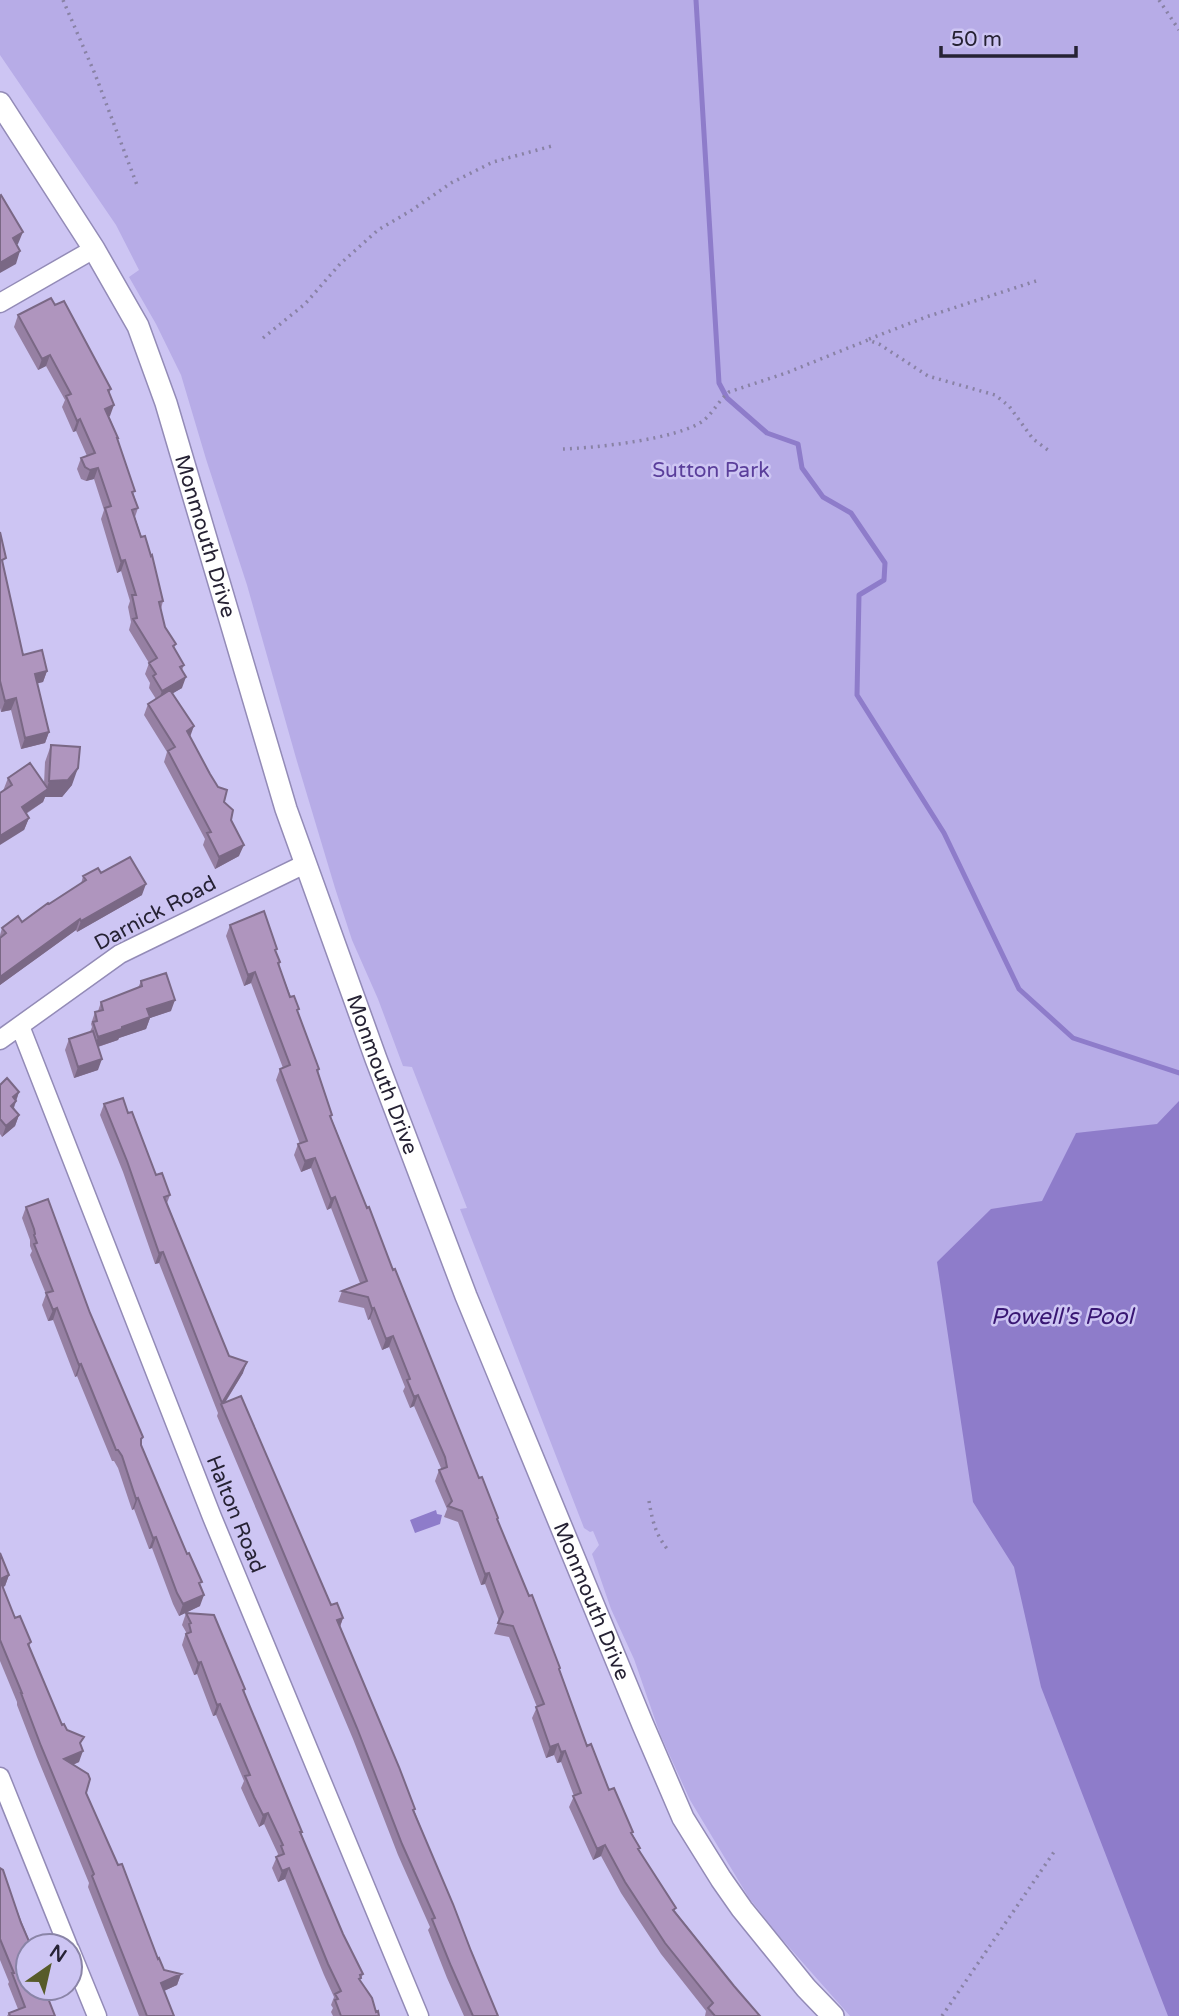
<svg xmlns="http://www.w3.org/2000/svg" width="1179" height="2016" font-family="'Varela Round',sans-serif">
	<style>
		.green { fill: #b7ace7 }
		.water { fill: #8e7cca }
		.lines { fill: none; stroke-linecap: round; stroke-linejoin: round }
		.stream { stroke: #8e7cca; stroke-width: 5 }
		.minor-casing { stroke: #938bb7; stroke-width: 21 }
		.tertiary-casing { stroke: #938bb7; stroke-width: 24 }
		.path { stroke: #8982a5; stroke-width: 3.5; stroke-dasharray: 2 5; stroke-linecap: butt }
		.minor { stroke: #fff; stroke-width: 18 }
		.tertiary { stroke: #fff; stroke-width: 21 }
		.wall { fill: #9680a3 }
		.shaded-wall { fill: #7a6885 }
		.building { fill: #af95be; stroke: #7a6885; stroke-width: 2 }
		.labels { text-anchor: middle; stroke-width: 5; stroke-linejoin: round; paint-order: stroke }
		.park-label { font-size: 21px; fill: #5a3e9b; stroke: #cdc5f3 }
		.street-label { font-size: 21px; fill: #262234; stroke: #cdc5f3 }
		.water-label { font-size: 23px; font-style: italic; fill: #391773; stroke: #cdc5f3 }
	</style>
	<rect width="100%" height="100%" fill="#cdc5f3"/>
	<path class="green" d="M 0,0 L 1179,0 L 1179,2016 L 850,2016 L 780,1937 L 749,1898 L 690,1800 L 660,1734 L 634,1659 L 611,1609 L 592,1554 L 599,1545 L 593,1531 L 590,1532 L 584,1528 L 460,1209 L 467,1208 L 412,1067 L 403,1066 L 378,999 L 352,940 L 335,888 L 296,758 L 247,585 L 206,459 L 181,375 L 156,324 L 129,277 L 139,270 L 116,225 L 0,55 Z"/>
	<path class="water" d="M 1179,1101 L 1179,2016 L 1168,2016 L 1041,1687 L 1014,1567 L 973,1502 L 937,1262 L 991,1209 L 1042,1201 L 1076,1133 L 1157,1124 Z
		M 436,1510 L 437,1514 L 442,1515 L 440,1524 L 415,1533 L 410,1520 Z"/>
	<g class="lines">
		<path class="stream" d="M 696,0 L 719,383 L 727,398 L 767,433 L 798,444 L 802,468 L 823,497 L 851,513 L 885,563 L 884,580 L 859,595 L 857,695 L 944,833 L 1019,989 L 1073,1038 L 1179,1073"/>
		<defs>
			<path id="minor" d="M 0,303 L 94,249
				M 20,1026 L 212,1517 L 419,2016
				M 0,1040 L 120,954 L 305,864
				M 0,1777 L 68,1946
				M 70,1950 L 97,2016"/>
			<g id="tertiary">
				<path id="s1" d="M 0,103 L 94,249 L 138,326 L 166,403 L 286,809 L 376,1059 L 466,1296 L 643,1725 L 683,1818 L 721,1879 L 742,1909 L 806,1988 L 833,2016"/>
			</g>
		</defs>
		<use href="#minor" class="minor-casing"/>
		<use href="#tertiary" class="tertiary-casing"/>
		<path class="path" d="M 63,0 L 95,74 L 137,185
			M 1159,0 L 1179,30
			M 263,338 L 305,304 L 340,264 L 378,230 L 412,210 L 451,183 L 493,162 L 552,146
			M 869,339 L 929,316 L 1036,281
			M 563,449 C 595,448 678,439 703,421 C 713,413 719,400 729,392 L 786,373 L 868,340 L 879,344 L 928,376 L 995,395 L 1009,406 L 1033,439 L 1048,450
			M 649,1501 C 652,1519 655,1534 668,1550
			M 942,2016 L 1056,1849"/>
		<use href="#minor" class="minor"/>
		<use href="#tertiary" class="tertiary"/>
	</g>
	<path class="wall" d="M 55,305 L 111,389 L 109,394 L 110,416 L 109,416 L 118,438 L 117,440 L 138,508 L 135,517 L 163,601 L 161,609 L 165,627 L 176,644 L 174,648 L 184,665 L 182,670 L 182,688 L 173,693 L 190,737 L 224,802 L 231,820 L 239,856 L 215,869 L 203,845 L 205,839 L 164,762 L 167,752 L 144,715 L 148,704 L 156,699 L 149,688 L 150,683 L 145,674 L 149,663 L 129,630 L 131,622 L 128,607 L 130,601 L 121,571 L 117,573 L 101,519 L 104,510 L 94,479 L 86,481 L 81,479 L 77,469 L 81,458 L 87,456 L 76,431 L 73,432 L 62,407 L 65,400 L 46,366 L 38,370 L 14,327 L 18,315 Z
		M 0,532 L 3,567 L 23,655 L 47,671 L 43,682 L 37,683 L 49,732 L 45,743 L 21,749 L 11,710 L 1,712 L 0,708 Z
		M 51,745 L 72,785 L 62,797 L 45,797 L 43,802 L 26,814 L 29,818 L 24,830 L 3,791 L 8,778 L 44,784 L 45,762 Z
		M 101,873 L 142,895 L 77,932 L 76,930 L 0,985 L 0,935 L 2,928 L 22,922 L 81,884 L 83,876 Z
		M 230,925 L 276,953 L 280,962 L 279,966 L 319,1069 L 318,1073 L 332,1115 L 331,1117 L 367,1208 L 479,1478 L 560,1668 L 559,1670 L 587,1746 L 609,1790 L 640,1848 L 639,1850 L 675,1911 L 734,1986 L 760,2016 L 705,2016 L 706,2011 L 661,1954 L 621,1893 L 601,1856 L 593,1860 L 569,1807 L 574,1796 L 561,1762 L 557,1763 L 554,1755 L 546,1758 L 532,1718 L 537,1707 L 509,1637 L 494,1634 L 499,1621 L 485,1584 L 481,1585 L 458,1522 L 444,1517 L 447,1509 L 435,1481 L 439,1470 L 441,1469 L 441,1468 L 414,1406 L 410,1408 L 403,1391 L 405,1387 L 389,1347 L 382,1350 L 370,1319 L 368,1320 L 364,1308 L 338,1302 L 342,1291 L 360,1283 L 331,1208 L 327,1210 L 311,1168 L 301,1172 L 294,1155 L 298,1144 L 300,1144 L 276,1080 L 280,1069 L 283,1068 L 251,983 L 244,986 L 226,936 Z
		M 141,981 L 171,1011 L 150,1018 L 146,1029 L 119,1038 L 118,1040 L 98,1047 L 98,1070 L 74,1078 L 65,1050 L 69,1039 L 90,1032 L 92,1027 L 91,1024 L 95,1012 L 98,1011 L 101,1002 L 138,988 Z
		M 0,1085 L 19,1092 L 14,1108 L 19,1115 L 15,1126 L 2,1137 L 0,1134 Z
		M 104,1104 L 128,1113 L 156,1175 L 170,1195 L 167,1203 L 229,1356 L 243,1373 L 225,1403 L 331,1605 L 343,1618 L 340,1627 L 471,1951 L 498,2016 L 464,2016 L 447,1978 L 428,1930 L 430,1927 L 398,1855 L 353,1739 L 217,1416 L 218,1413 L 159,1263 L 155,1264 L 123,1172 L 100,1115 Z
		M 26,1207 L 90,1313 L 141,1442 L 141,1445 L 200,1586 L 200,1606 L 179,1616 L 173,1604 L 152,1548 L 149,1549 L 134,1509 L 132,1510 L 118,1468 L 114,1461 L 112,1461 L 77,1376 L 75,1377 L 53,1320 L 48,1321 L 42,1305 L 46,1294 L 30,1255 L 32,1251 L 30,1246 L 30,1240 L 22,1218 Z
		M 0,1553 L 9,1575 L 5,1586 L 3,1587 L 15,1618 L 31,1642 L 29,1647 L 62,1725 L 81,1745 L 79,1762 L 73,1765 L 158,1959 L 164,1970 L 181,1974 L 177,1985 L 164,1991 L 174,2016 L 139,2016 L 88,1887 L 89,1883 L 37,1757 L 17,1705 L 17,1702 L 0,1661 Z
		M 186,1613 L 245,1689 L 244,1693 L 302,1832 L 301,1835 L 343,1934 L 363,1974 L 360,1981 L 376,2012 L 379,2016 L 333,2016 L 331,2012 L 333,2008 L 331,2005 L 334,1997 L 324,1975 L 285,1879 L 278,1882 L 272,1868 L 278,1854 L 264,1824 L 259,1827 L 250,1808 L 241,1788 L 244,1781 L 216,1715 L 213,1716 L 197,1674 L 194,1675 L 182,1645 L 186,1632 L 182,1625 Z
		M 0,1868 L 50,1992 L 48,1997 L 55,2016 L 7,2016 L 9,2013 L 18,2009 L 8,1984 L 9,1982 L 0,1960 Z"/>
	<path class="shaded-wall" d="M 23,232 L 18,244 L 8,250 L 13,238 Z
		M 20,251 L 16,264 L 0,273 L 0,263 Z
		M 50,355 L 46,366 L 38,370 L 42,359 Z
		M 114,405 L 110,416 L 101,420 L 105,409 Z
		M 80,419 L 76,431 L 73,432 L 77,421 Z
		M 98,468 L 94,479 L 86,481 L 90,470 Z
		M 125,560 L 121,571 L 117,573 L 121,561 Z
		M 47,671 L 43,682 L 31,685 L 35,674 Z
		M 186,677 L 182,688 L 158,702 L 162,691 Z
		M 16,698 L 11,710 L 1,712 L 5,701 Z
		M 194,726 L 190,737 L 187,731 Z
		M 49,732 L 45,743 L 21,749 L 25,738 Z
		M 78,768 L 72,785 L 62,797 L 45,797 L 43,802 L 17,819 L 22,807 L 46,791 L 49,781 Z
		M 29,818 L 24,830 L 0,845 L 0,836 Z
		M 244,845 L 239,856 L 215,869 L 219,857 Z
		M 146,884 L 142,895 L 77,932 L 81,921 Z
		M 80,919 L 76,930 L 0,985 L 0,977 Z
		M 255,972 L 251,983 L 244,986 L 248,975 Z
		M 175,1000 L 171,1011 L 150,1018 L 146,1029 L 119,1038 L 118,1040 L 94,1048 L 98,1037 L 122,1027 L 147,1009 Z
		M 102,1059 L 98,1070 L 74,1078 L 78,1067 Z
		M 19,1092 L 12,1112 L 7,1117 L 13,1097 Z
		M 19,1115 L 15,1126 L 2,1137 L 6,1126 Z
		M 315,1158 L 311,1168 L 301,1172 L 305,1161 Z
		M 335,1197 L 331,1208 L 327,1210 L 331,1199 Z
		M 163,1252 L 159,1263 L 155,1264 L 159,1253 Z
		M 57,1308 L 53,1320 L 48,1321 L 53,1310 Z
		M 374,1308 L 370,1319 L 368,1320 L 372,1309 Z
		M 393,1336 L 389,1347 L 382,1350 L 386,1339 Z
		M 247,1362 L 243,1373 L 222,1407 L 222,1403 Z
		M 81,1364 L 77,1376 L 75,1377 L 79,1365 Z
		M 418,1395 L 414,1406 L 410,1408 L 414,1397 Z
		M 138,1498 L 134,1509 L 132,1510 L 136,1499 Z
		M 156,1537 L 152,1548 L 149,1549 L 153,1538 Z
		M 489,1573 L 485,1584 L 481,1585 L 485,1574 Z
		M 9,1575 L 5,1586 L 0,1588 L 0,1579 Z
		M 204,1595 L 200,1606 L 179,1616 L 183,1604 Z
		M 343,1618 L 339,1629 L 337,1620 Z
		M 201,1662 L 197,1674 L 194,1675 L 198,1663 Z
		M 220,1704 L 216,1715 L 213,1716 L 217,1705 Z
		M 558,1744 L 554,1755 L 546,1758 L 550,1747 Z
		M 83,1751 L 79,1762 L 60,1770 L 64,1759 Z
		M 565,1751 L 561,1762 L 557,1763 L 561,1752 Z
		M 268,1813 L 264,1824 L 259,1827 L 263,1815 Z
		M 605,1845 L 601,1856 L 593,1860 L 597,1849 Z
		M 289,1868 L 285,1879 L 278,1882 L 282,1871 Z
		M 181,1974 L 177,1985 L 157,1994 L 161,1983 Z"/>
	<path class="building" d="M 1,195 L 23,232 L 13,238 L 20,251 L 0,263 L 0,196 Z
		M 51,298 L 55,305 L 64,301 L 111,389 L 108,390 L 114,405 L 105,409 L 118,438 L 117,438 L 135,491 L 132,492 L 138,508 L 132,510 L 141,537 L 145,536 L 151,556 L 152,555 L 163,601 L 159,602 L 165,627 L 176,644 L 173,646 L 184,665 L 180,667 L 186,677 L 162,691 L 153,676 L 156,674 L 149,663 L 157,658 L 133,619 L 137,618 L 132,595 L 136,595 L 125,560 L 121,561 L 105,508 L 111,506 L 98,468 L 90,470 L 85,467 L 81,458 L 95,453 L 80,419 L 77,421 L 66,396 L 71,394 L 50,355 L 42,359 L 18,315 Z
		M 0,532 L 6,558 L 2,560 L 23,655 L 42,650 L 47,671 L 35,674 L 49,732 L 25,738 L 16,698 L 5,701 L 0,681 Z
		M 170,690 L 194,726 L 187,731 L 210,774 L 218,787 L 227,790 L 224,802 L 233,810 L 231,820 L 244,845 L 219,857 L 207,833 L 211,832 L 168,751 L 175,747 L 148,704 Z
		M 51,745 L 80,747 L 78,768 L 68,780 L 49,781 Z
		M 30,763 L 48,789 L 22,807 L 29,818 L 0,836 L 0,793 L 12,785 L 8,778 Z
		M 130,857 L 146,884 L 81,921 L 80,919 L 0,977 L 0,938 L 6,933 L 2,928 L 18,916 L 22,922 L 48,903 L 49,904 L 86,880 L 83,876 L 98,868 L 101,873 Z
		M 264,911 L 277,949 L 275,950 L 280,962 L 278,963 L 290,997 L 294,996 L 299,1009 L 297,1010 L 319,1069 L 317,1070 L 332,1115 L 330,1116 L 367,1208 L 369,1207 L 393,1270 L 395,1269 L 479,1478 L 482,1477 L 498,1518 L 497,1519 L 529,1596 L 532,1595 L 560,1668 L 559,1669 L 587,1746 L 591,1744 L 609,1790 L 614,1788 L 633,1832 L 631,1833 L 640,1848 L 638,1849 L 676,1908 L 673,1910 L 734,1986 L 760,2016 L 715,2016 L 708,2008 L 713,2003 L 665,1943 L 625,1882 L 605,1845 L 597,1849 L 573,1796 L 581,1793 L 565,1751 L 561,1752 L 558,1744 L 550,1747 L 536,1707 L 544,1704 L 513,1626 L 498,1623 L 503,1612 L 489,1573 L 485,1574 L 462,1511 L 448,1506 L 452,1501 L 439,1470 L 447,1467 L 445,1457 L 418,1395 L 414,1397 L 407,1380 L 410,1379 L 393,1336 L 386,1339 L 374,1308 L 372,1309 L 368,1297 L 342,1291 L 367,1281 L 335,1197 L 331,1199 L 315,1158 L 305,1161 L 298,1144 L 307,1141 L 280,1069 L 290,1065 L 255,972 L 248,975 L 230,925 Z
		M 166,973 L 175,1000 L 147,1009 L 150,1017 L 122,1027 L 122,1029 L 98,1037 L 93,1022 L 97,1021 L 95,1012 L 103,1010 L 101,1002 L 142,986 L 141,981 Z
		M 93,1031 L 102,1059 L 78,1067 L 69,1039 Z
		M 7,1078 L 19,1092 L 13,1097 L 16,1101 L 11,1106 L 19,1115 L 6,1126 L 0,1119 L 0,1085 Z
		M 123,1098 L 128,1113 L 132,1112 L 156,1175 L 162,1173 L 170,1195 L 164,1197 L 229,1356 L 247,1362 L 222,1403 L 163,1252 L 159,1253 L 127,1161 L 104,1104 Z
		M 48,1199 L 90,1313 L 143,1437 L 141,1439 L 141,1445 L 187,1554 L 189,1553 L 202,1582 L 199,1583 L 204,1595 L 183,1604 L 177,1593 L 156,1537 L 153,1538 L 138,1498 L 136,1499 L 122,1456 L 118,1450 L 116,1450 L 81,1364 L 79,1365 L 57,1308 L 53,1310 L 46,1293 L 53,1291 L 34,1244 L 37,1243 L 34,1235 L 35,1234 L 34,1229 L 26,1207 Z
		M 241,1396 L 331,1605 L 337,1603 L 343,1618 L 337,1620 L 399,1767 L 415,1809 L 413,1810 L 453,1904 L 471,1951 L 498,2016 L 473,2016 L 451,1966 L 432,1919 L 435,1918 L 402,1844 L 357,1728 L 221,1404 Z
		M 0,1553 L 9,1575 L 0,1579 Z
		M 0,1580 L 15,1618 L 20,1616 L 31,1642 L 28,1644 L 62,1725 L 64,1724 L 67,1730 L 84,1737 L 80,1743 L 83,1751 L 64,1759 L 88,1774 L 90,1779 L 86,1793 L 118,1865 L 122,1864 L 158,1959 L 159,1958 L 164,1970 L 181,1974 L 161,1983 L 174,2016 L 147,2016 L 92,1876 L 94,1874 L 41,1746 L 21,1693 L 22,1693 L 0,1640 Z
		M 186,1613 L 214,1615 L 245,1689 L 243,1690 L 302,1832 L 300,1832 L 343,1934 L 363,1974 L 360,1975 L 361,1978 L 359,1979 L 372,1998 L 376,2012 L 378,2011 L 379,2016 L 341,2016 L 335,2000 L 338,1999 L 335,1994 L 341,1991 L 328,1964 L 289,1868 L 282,1871 L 276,1857 L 284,1854 L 281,1846 L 283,1845 L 268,1813 L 263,1815 L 254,1797 L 245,1776 L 250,1775 L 220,1704 L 217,1705 L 201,1662 L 198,1663 L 186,1634 L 191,1632 L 189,1624 L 191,1623 Z
		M 0,1868 L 3,1870 L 21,1923 L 31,1946 L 28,1946 L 28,1988 L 48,1988 L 50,1992 L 46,1993 L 55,2016 L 10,2016 L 9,2013 L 25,2007 L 12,1973 L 14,1973 L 0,1939 Z"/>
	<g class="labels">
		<g class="park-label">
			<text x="711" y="477">Sutton Park</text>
		</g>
		<g class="street-label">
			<text dy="7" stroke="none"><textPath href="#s1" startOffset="483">Monmouth Drive</textPath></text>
			<text transform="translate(155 913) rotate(-28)" y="7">Darnick Road</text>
			<text dy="7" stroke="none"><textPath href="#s1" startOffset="1050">Monmouth Drive</textPath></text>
			<text transform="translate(236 1514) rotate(68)" y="7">Halton Road</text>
			<text dy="7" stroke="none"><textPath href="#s1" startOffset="1617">Monmouth Drive</textPath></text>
		</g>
		<g class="water-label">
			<text x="1062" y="1324">Powell's Pool</text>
		</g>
	</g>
	<g transform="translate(49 1967) rotate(34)"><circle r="33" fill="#cdc5f3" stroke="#8a84a7" stroke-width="2"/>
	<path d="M0-5L12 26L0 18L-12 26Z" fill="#575b29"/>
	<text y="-10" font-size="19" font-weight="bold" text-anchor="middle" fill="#262234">N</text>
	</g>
	<path d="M941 46v10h135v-10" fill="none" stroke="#262234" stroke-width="3.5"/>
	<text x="951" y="46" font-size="21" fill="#262234" stroke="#cdc5f3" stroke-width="5" paint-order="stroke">50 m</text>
</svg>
